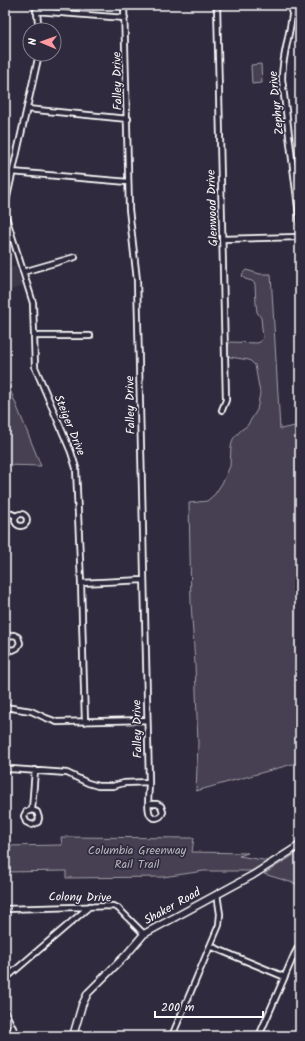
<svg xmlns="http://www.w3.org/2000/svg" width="305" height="1041" font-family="Kalam,sans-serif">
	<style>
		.built { fill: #3c3749 }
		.green { fill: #464152; stroke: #a2a0a8 }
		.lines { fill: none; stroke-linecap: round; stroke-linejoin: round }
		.street-casing { stroke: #fff; stroke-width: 8 }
		.secondary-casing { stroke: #fff; stroke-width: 9 }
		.street { stroke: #2f2a3d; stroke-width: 4.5 }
		.secondary { stroke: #2f2a3d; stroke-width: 6 }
		.labels { text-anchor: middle; stroke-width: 3.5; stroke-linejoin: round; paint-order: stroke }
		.street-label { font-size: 12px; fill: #fff; stroke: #2f2a3d }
		.park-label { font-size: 12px; fill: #b5b3ba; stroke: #2f2a3d }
	</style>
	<rect width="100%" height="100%" fill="#2f2a3d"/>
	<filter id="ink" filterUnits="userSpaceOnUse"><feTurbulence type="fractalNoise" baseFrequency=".025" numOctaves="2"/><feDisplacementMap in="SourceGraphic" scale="8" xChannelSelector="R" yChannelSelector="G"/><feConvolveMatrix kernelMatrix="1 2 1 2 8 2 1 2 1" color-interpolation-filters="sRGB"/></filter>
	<g filter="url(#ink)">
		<path class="built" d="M 16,266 L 22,286 L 5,292 L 5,270 Z"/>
		<path class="green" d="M 261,64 L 262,83 L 252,84 L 251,65 Z
			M 246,270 L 260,274 L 271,274 L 280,429 L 300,425 L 300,762 L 196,791 L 198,744 L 195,664 L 191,603 L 189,503 L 207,501 L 215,494 L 224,480 L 230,466 L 231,447 L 233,439 L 241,430 L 247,426 L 257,410 L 260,393 L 255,365 L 249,360 L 230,357 C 227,354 227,346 230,342 L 257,343 L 260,342 L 263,338 L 261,318 L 257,312 L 256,304 L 255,284 L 252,281 L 245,279 L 242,276 L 243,273 Z
			M 5,377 L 41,466 L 5,465 Z
			M 61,837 L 194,838 L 192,852 L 248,853 L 239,856 L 269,861 L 252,871 L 204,871 L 163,877 L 66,878 L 66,871 L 5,872 L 5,846 L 62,845 Z
			M 300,851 L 300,885 L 264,874 Z"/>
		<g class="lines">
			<defs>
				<path id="street" d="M 36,5 L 39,30
					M 124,5 L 129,209 L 137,280 L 149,782 C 149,792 147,803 149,812 C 151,821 161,819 163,812 L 161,806 L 157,804 L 149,804
					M 217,5 L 226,400 L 222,410
					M 293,5 C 292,30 282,54 282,79 L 300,223
					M 36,11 L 125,18
					M 27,109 L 128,119
					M 12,172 L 128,182
					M 5,206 L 39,54
					M 5,214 L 33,303 L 35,367 L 71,452 L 76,468 L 81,583 L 85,722
					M 222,239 L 300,237
					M 23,272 L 75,257
					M 34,336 L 90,336
					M 5,511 L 16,516
					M15 520a6 6 0 1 1 12 0a6 6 0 1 1-12 0Z
					M 81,583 L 144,580
					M 5,641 L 8,636 L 14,635 L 18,637 L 20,643 L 17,648 L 13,650 L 8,649 L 5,644
					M 5,707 L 31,711 L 46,718 L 57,722 L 147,720
					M 5,770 L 11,769 L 67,773 L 88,783 L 98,786 L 113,786 L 124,783 L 149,782
					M 32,810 L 37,812 L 39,818 L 38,822 L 32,825 L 26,822 L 24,816 L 26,812 L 32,810 L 35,770
					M 5,909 L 113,906 L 118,908 L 144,934
					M 210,946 L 285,977
					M 5,979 L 90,906
					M 5,1012 L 17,1036
					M 172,1036 L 219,925 L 220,914 L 217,894
					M 259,1036 L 294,955 L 300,944"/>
				<path id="secondary" d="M 73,1036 L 82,1005 L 88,993 L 127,954 L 144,934 L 253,875 L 300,845"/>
			</defs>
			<use href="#street" class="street-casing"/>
			<use href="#secondary" class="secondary-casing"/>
			<use href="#street" class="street"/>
			<use href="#secondary" class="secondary"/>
		</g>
	</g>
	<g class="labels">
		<g class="street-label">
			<text transform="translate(117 81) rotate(-91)" y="4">Falley Drive</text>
			<text transform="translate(276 103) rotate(-96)" y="4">Zephyr Drive</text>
			<text transform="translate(212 208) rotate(-92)" y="4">Glenwood Drive</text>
			<text transform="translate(130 405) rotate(-91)" y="4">Falley Drive</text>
			<text transform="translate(70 425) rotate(68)" y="4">Steiger Drive</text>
			<text transform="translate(137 729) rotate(-91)" y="4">Falley Drive</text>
			<text transform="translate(80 897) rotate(1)" y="4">Colony Drive</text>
			<text transform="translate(172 906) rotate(-29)" y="4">Shaker Road</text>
		</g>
		<g class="park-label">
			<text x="137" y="854">Columbia Greenway<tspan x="137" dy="14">Rail Trail</tspan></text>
		</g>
	</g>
	<rect width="305" height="1041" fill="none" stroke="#2f2a3d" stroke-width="20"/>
	<rect x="10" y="10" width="285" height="1021" fill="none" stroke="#fff" stroke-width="1.5" filter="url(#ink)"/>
	<g transform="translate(42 42) rotate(272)"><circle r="19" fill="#2f2a3d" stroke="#827f8b"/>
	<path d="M0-3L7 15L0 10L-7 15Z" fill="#ff9aa2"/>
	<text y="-6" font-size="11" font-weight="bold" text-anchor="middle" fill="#ffffff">N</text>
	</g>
	<path d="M155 1011v6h108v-6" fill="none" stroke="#ffffff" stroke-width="2"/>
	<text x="161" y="1011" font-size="12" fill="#ffffff" stroke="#2f2a3d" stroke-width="3" paint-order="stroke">200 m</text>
</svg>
